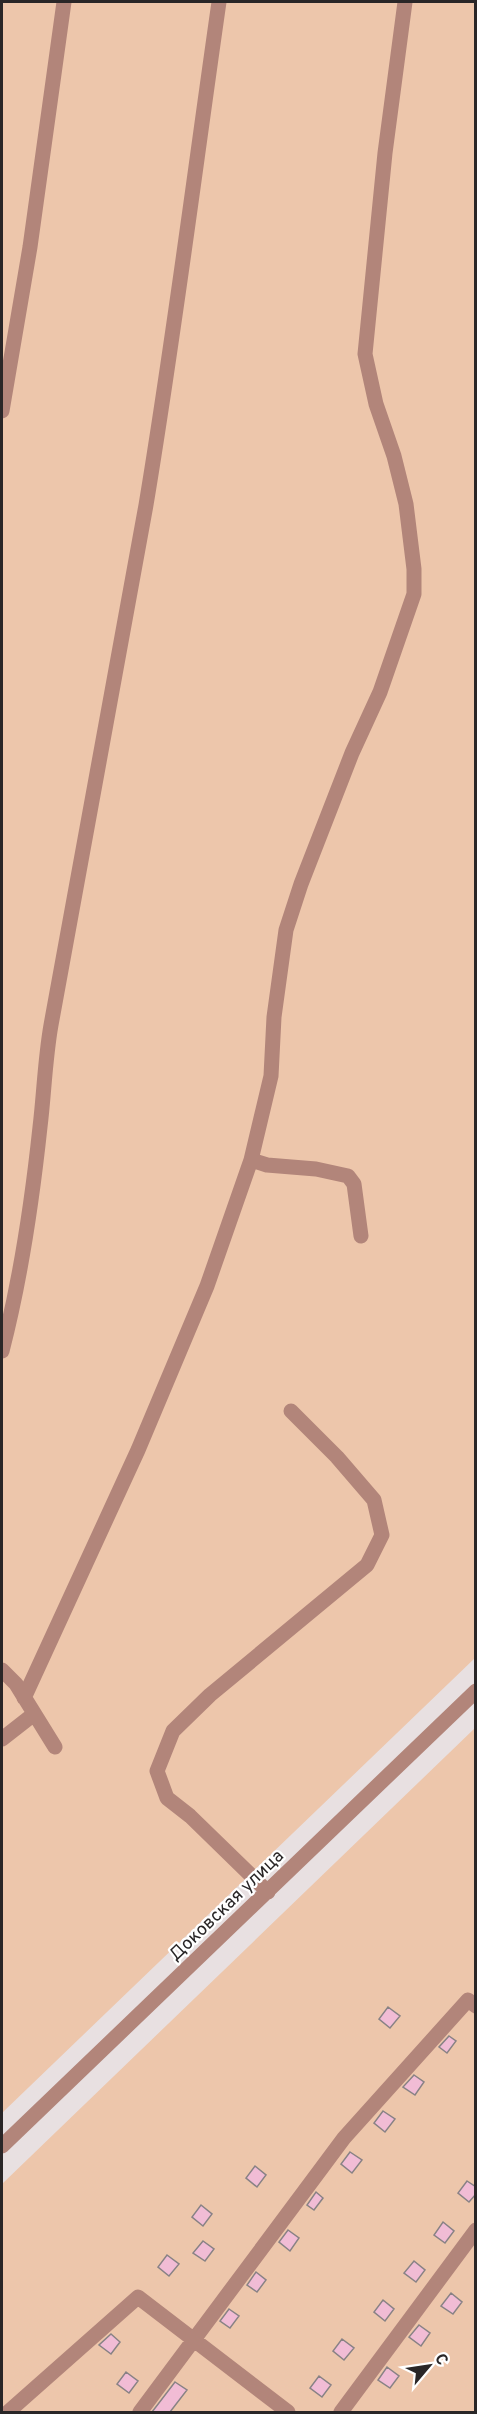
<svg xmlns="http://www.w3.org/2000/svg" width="477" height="2414" font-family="Overpass,sans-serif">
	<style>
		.green { fill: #edc6ab }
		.building { fill: #f1bcd5; stroke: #888285; stroke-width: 1.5 }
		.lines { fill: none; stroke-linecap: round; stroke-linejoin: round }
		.minor { stroke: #b2857a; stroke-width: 15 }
		.labels { text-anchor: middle; stroke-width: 4.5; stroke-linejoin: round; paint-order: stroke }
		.street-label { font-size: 18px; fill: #292627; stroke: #fff }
	</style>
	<rect width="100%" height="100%" fill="#e8e0e1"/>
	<path class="green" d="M 2,2 L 475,2 L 475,1658 L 2,2113 Z
		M 475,1728 L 475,2412 L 2,2412 L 2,2184 Z"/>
	<path class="building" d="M 388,2007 L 400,2016 L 390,2028 L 379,2019 Z
		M 449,2036 L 456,2041 L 447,2053 L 439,2047 Z
		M 414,2075 L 424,2082 L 415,2095 L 403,2087 Z
		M 383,2111 L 395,2119 L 385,2132 L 374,2123 Z
		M 350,2152 L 362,2160 L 352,2173 L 341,2164 Z
		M 255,2166 L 266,2175 L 257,2187 L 246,2178 Z
		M 467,2181 L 476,2187 L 476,2194 L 469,2202 L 458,2193 Z
		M 316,2192 L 323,2198 L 314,2210 L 307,2205 Z
		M 201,2205 L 212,2214 L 203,2226 L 192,2217 Z
		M 443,2222 L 454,2231 L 445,2243 L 434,2235 Z
		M 288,2230 L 299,2238 L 290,2251 L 279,2242 Z
		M 203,2241 L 214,2249 L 205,2261 L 193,2253 Z
		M 167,2255 L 179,2264 L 169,2276 L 158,2267 Z
		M 414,2261 L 425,2270 L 416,2282 L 404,2273 Z
		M 256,2272 L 266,2280 L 257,2292 L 247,2285 Z
		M 451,2293 L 462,2302 L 453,2314 L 441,2306 Z
		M 383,2300 L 394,2309 L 385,2321 L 374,2312 Z
		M 229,2309 L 239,2316 L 230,2328 L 220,2321 Z
		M 419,2325 L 430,2333 L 421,2346 L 409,2337 Z
		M 111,2334 L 120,2342 L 111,2354 L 99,2345 Z
		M 342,2339 L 354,2348 L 344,2360 L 333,2351 Z
		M 387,2367 L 399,2376 L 390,2388 L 378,2380 Z
		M 126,2372 L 138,2381 L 129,2393 L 117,2384 Z
		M 319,2376 L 331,2385 L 322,2397 L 310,2388 Z
		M 175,2382 L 187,2390 L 170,2412 L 152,2412 Z"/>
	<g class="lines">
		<path class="minor" d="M 2,411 L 30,247 L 64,2
			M 251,1160 L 267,1165 L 316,1169 L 348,1176 L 354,1184 L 361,1236
			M 2,1351 C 21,1278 32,1202 40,1127 C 44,1094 45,1059 51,1025 C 82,851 116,678 146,505 C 174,337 195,169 219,2
			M 2,1670 L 16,1684 L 55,1747
			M 24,1698 L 138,1450 L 207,1286 L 251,1160 L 271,1076 L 274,1017 L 286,930 L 301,884 L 352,753 L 380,692 L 414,594 L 414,569 L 406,504 L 394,456 L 376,404 L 365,354 L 385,153 L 405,2
			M 2,1739 L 34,1714
			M 268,1892 L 190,1816 L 167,1798 L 157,1771 L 173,1731 L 210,1695 L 367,1565 L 382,1535 L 374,1500 L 337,1457 L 291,1411
			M 2,2146 L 476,1691
			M 8,2412 L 138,2297 L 288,2412
			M 140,2412 L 344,2138 L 468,2000 L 476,2006
			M 341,2412 L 476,2230"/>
	</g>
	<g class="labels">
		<g class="street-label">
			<text transform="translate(226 1905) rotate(-44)" y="6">Доковская улица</text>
		</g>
	</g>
	<rect width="477" height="2414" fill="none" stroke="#292627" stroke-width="6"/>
	<g transform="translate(429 2366) rotate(61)" stroke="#ffffff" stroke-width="4.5" paint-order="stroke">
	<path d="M0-4.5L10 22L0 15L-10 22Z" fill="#292627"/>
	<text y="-9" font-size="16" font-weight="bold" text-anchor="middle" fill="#292627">С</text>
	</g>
</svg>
